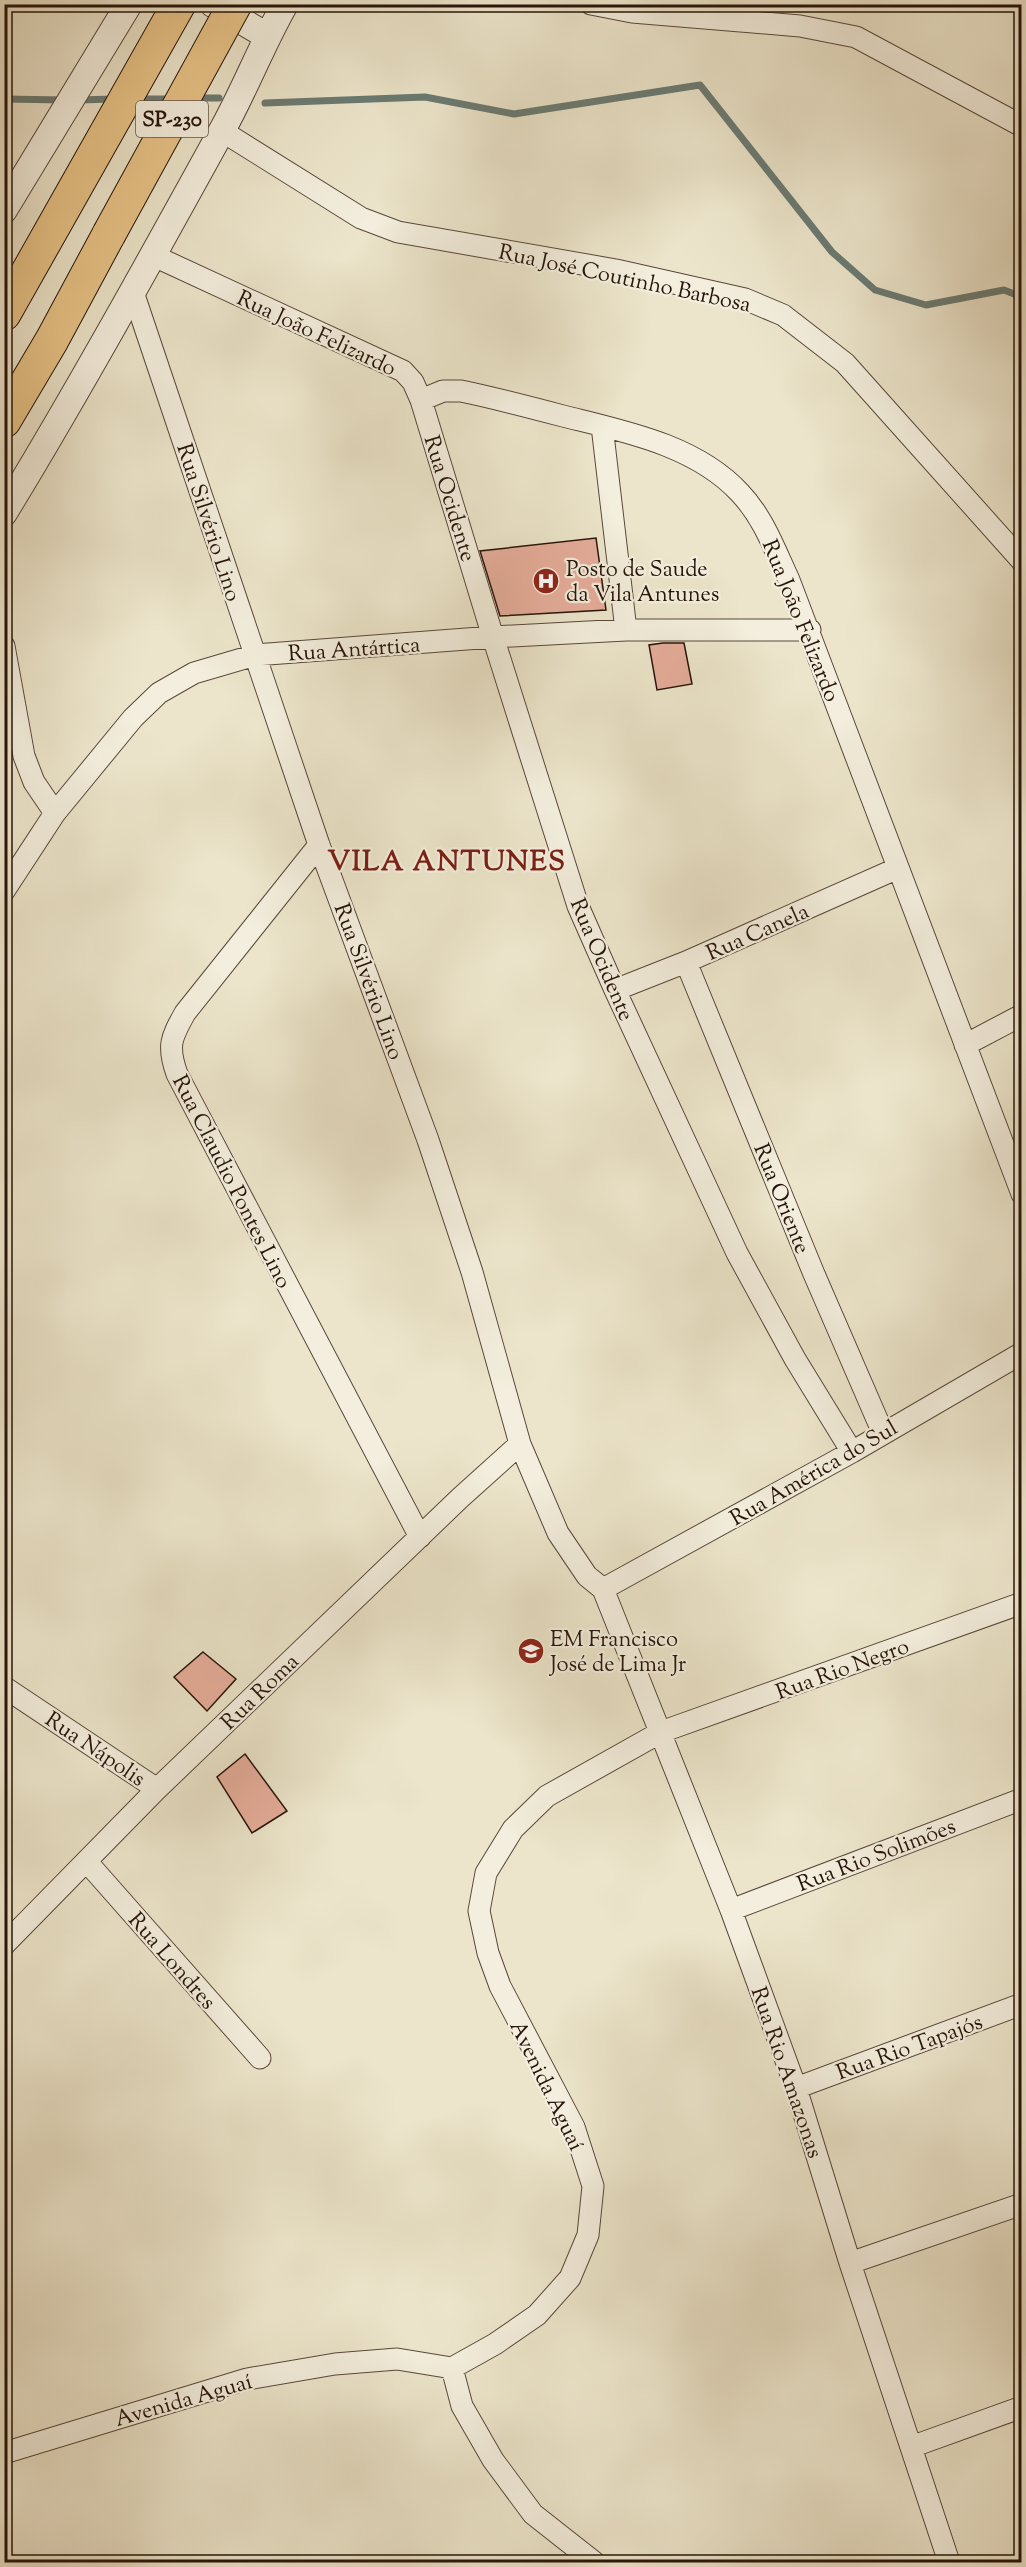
<svg xmlns="http://www.w3.org/2000/svg" width="1026" height="2567" font-family="'Sorts Mill Goudy',serif">
	<style>
		.lines { fill: none; stroke-linecap: round; stroke-linejoin: round }
		.stream { stroke: #6b7b73; stroke-width: 7 }
		.building { fill: #e6ad9b; stroke: #26140a; stroke-width: 1.5 }
		.minor-casing { stroke: #58483a; stroke-width: 23 }
		.tertiary-casing { stroke: #58483a; stroke-width: 28 }
		.motorway-casing { stroke: #26140a; stroke-width: 35 }
		.minor { stroke: #f3eedd; stroke-width: 21 }
		.tertiary { stroke: #f3eedd; stroke-width: 26 }
		.motorway { stroke: #e6c286; stroke-width: 33 }
		.motorway-bridge-casing { stroke: #26140a; stroke-width: 35; stroke-linecap: butt }
		.motorway-bridge { stroke: #e6c286; stroke-width: 33 }
		.labels { text-anchor: middle; stroke-width: 4.5; stroke-linejoin: round; paint-order: stroke }
		.shield { fill: #f3eedd; stroke: #645549; stroke-width: 1.5 }
		.shield-label { font-size: 21px; font-weight: bold; fill: #26140a }
		.street-label { font-size: 22px; fill: #26140a; stroke: #f3eedd }
		.poi-label { font-size: 22px; fill: #26140a; stroke: #f3eedd; text-anchor: start }
		.district-label { font-size: 28px; font-weight: bold; letter-spacing: 1.5px; fill: #7a1f14; stroke: #f3eedd }
	</style>
	<rect width="100%" height="100%" fill="#ece5cb"/>
	<filter id="stains"><feTurbulence type="fractalNoise" baseFrequency=".00333" numOctaves="4"/><feColorMatrix values="0 0 0 0 .2 0 0 0 0 .09 0 0 0 0 .02 0 0 0 .5 -.17"/></filter>
	<radialGradient id="worn" r=".72"><stop offset=".6" stop-color="#630" stop-opacity="0"/><stop offset="1" stop-color="#630" stop-opacity=".3"/></radialGradient>
	<g class="lines">
		<path class="stream" d="M 195,98 L 219,98
			M 4,99 L 64,100
			M 135,99 L 172,99
			M 78,100 L 115,99
			M 265,103 L 425,97 L 514,114 L 700,85 L 832,252 L 875,290 L 926,305 L 1004,290 L 1022,297"/>
	</g>
	<path class="building" d="M 596,538 L 606,610 L 500,616 L 480,551 Z
		M 663,643 L 684,643 L 692,684 L 657,690 L 649,645 Z
		M 203,1652 L 236,1679 L 207,1711 L 174,1677 Z
		M 245,1754 L 287,1811 L 252,1833 L 217,1777 Z"/>
	<g class="lines">
		<defs>
			<path id="minor" d="M 591,4 L 632,12 L 800,26 L 856,37 L 1022,126
				M 222,131 L 361,218 L 398,232 L 616,270 L 745,299 L 783,315 L 845,363 L 1022,561
				M 152,255 L 403,371 L 413,382 L 421,400 L 493,637 L 578,906 L 615,990 L 737,1253 L 795,1359 L 852,1452
				M 133,292 L 319,845 L 428,1140 L 472,1272 L 520,1444 L 558,1533 L 587,1576 L 603,1589 L 731,1910 L 796,2088 L 850,2263 L 949,2562
				M 421,400 L 443,391 L 461,391 C 495,398 529,407 563,416 C 623,431 696,445 740,493 C 763,517 775,550 789,580 L 1022,1194
				M 602,426 L 626,630
				M 4,646 L 24,756 L 34,782 L 55,813
				M 319,845 L 185,1013 C 171,1038 167,1046 177,1074 L 420,1537
				M 4,891 L 55,813 L 133,718 L 159,693 L 194,673 L 255,655 L 493,637 L 626,630 L 810,630
				M 686,962 L 814,1274 L 883,1433
				M 615,990 L 686,962 L 898,868
				M 965,1045 L 1022,1015
				M 603,1589 L 852,1452 L 1022,1353
				M 4,1687 L 157,1789
				M 87,1862 L 260,2058
				M 731,1910 L 1022,1799
				M 4,1945 L 157,1789 L 460,1498 L 520,1444
				M 796,2088 L 1022,2004
				M 850,2263 L 1022,2204
				M 452,2368 L 462,2406 L 493,2460 L 533,2514 L 594,2562
				M 911,2447 L 1022,2407
				M 4,2453 L 247,2379 L 335,2364 L 397,2359 L 452,2368 L 495,2344 L 537,2315 L 570,2278 L 588,2235 L 593,2186 L 574,2127 L 500,1986 L 488,1953 L 479,1911 L 486,1873 L 513,1829 L 547,1796 L 661,1732 L 1022,1603"/>
			<path id="tertiary" d="M 213,4 L 267,36
				M 4,210 L 129,4
				M 4,513 C 80,388 150,261 220,134 C 244,92 261,46 285,4"/>
			<path id="motorway" d="M 4,314 L 179,4
				M 4,421 L 52,340 L 109,234"/>
		</defs>
		<use href="#minor" class="minor-casing"/>
		<use href="#tertiary" class="tertiary-casing"/>
		<use href="#motorway" class="motorway-casing"/>
		<use href="#minor" class="minor"/>
		<use href="#tertiary" class="tertiary"/>
		<use href="#motorway" class="motorway"/>
		<defs>
			<path id="motorway-bridge" d="M 109,234 L 235,4"/>
		</defs>
		<use href="#motorway-bridge" class="motorway-bridge-casing"/>
		<use href="#motorway-bridge" class="motorway-bridge"/>
	</g>
	<defs>
		<symbol id="hospital-disc" viewBox="-11 -11 22 22"><circle r="9.5" fill="#8f2418" stroke="#f3eedd"/><path d="M-5-5h3v3.5h4V-5h3V5h-3V1.5h-4V5h-3Z" fill="#fff"/></symbol>
		<symbol id="school-disc" viewBox="-11 -11 22 22"><circle r="9.5" fill="#8f2418" stroke="#f3eedd"/><path d="M0-5L7-2L0 1L-7-2ZM-4 1L0 2.5L4 1V4Q0 6-4 4Z" fill="#fff"/></symbol>
	</defs>
	<g fill-rule="evenodd">
		<use href="#hospital-disc" x="531" y="566" width="30" height="30"/>
		<use href="#school-disc" x="516" y="1636" width="30" height="30"/>
	</g>
	<g class="labels">
		<rect class="shield" x="136" y="101" width="72" height="36" rx="4.5"/>
		<g class="shield-label">
			<text x="172" y="126">SP-230</text>
		</g>
		<g class="street-label">
			<text transform="translate(625 277) rotate(12)" y="8">Rua José Coutinho Barbosa</text>
			<text transform="translate(317 332) rotate(25)" y="8">Rua João Felizardo</text>
			<text transform="translate(451 498) rotate(73)" y="8">Rua Ocidente</text>
			<text transform="translate(210 522) rotate(72)" y="8">Rua Silvério Lino</text>
			<text transform="translate(802 620) rotate(68)" y="8">Rua João Felizardo</text>
			<text transform="translate(354 648) rotate(-4)" y="8">Rua Antártica</text>
			<text transform="translate(757 931) rotate(-24)" y="8">Rua Canela</text>
			<text transform="translate(603 959) rotate(67)" y="8">Rua Ocidente</text>
			<text transform="translate(370 981) rotate(70)" y="8">Rua Silvério Lino</text>
			<text transform="translate(233 1181) rotate(63)" y="8">Rua Claudio Pontes Lino</text>
			<text transform="translate(783 1198) rotate(68)" y="8">Rua Oriente</text>
			<text transform="translate(813 1472) rotate(-30)" y="8">Rua América do Sul</text>
			<text transform="translate(842 1668) rotate(-20)" y="8">Rua Rio Negro</text>
			<text transform="translate(259 1691) rotate(-44)" y="8">Rua Roma</text>
			<text transform="translate(96 1748) rotate(34)" y="8">Rua Nápolis</text>
			<text transform="translate(876 1854) rotate(-21)" y="8">Rua Rio Solimões</text>
			<text transform="translate(173 1960) rotate(49)" y="8">Rua Londres</text>
			<text transform="translate(909 2046) rotate(-20)" y="8">Rua Rio Tapajós</text>
			<text transform="translate(788 2072) rotate(71)" y="8">Rua Rio Amazonas</text>
			<text transform="translate(548 2085) rotate(64)" y="8">Avenida Aguaí</text>
			<text transform="translate(183 2399) rotate(-16)" y="8">Avenida Aguaí</text>
		</g>
		<g class="poi-label">
			<text x="566" y="576">Posto de Saude<tspan x="566" dy="25">da Vila Antunes</tspan></text>
			<text x="550" y="1646">EM Francisco<tspan x="550" dy="25">José de Lima Jr</tspan></text>
		</g>
		<g class="district-label">
			<text x="447" y="870">VILA ANTUNES</text>
		</g>
	</g>
	<rect width="1026" height="2567" fill="none" stroke="#ece5cb" stroke-width="24"/>
	<rect x="6" y="6" width="1014" height="2555" fill="none" stroke="#26140a" stroke-width="3"/>
	<rect x="12" y="12" width="1002" height="2543" fill="none" stroke="#26140a" stroke-width="1.5"/>
	<rect width="100%" height="100%" filter="url(#stains)"/>
	<rect width="100%" height="100%" fill="url(#worn)"/>
</svg>
